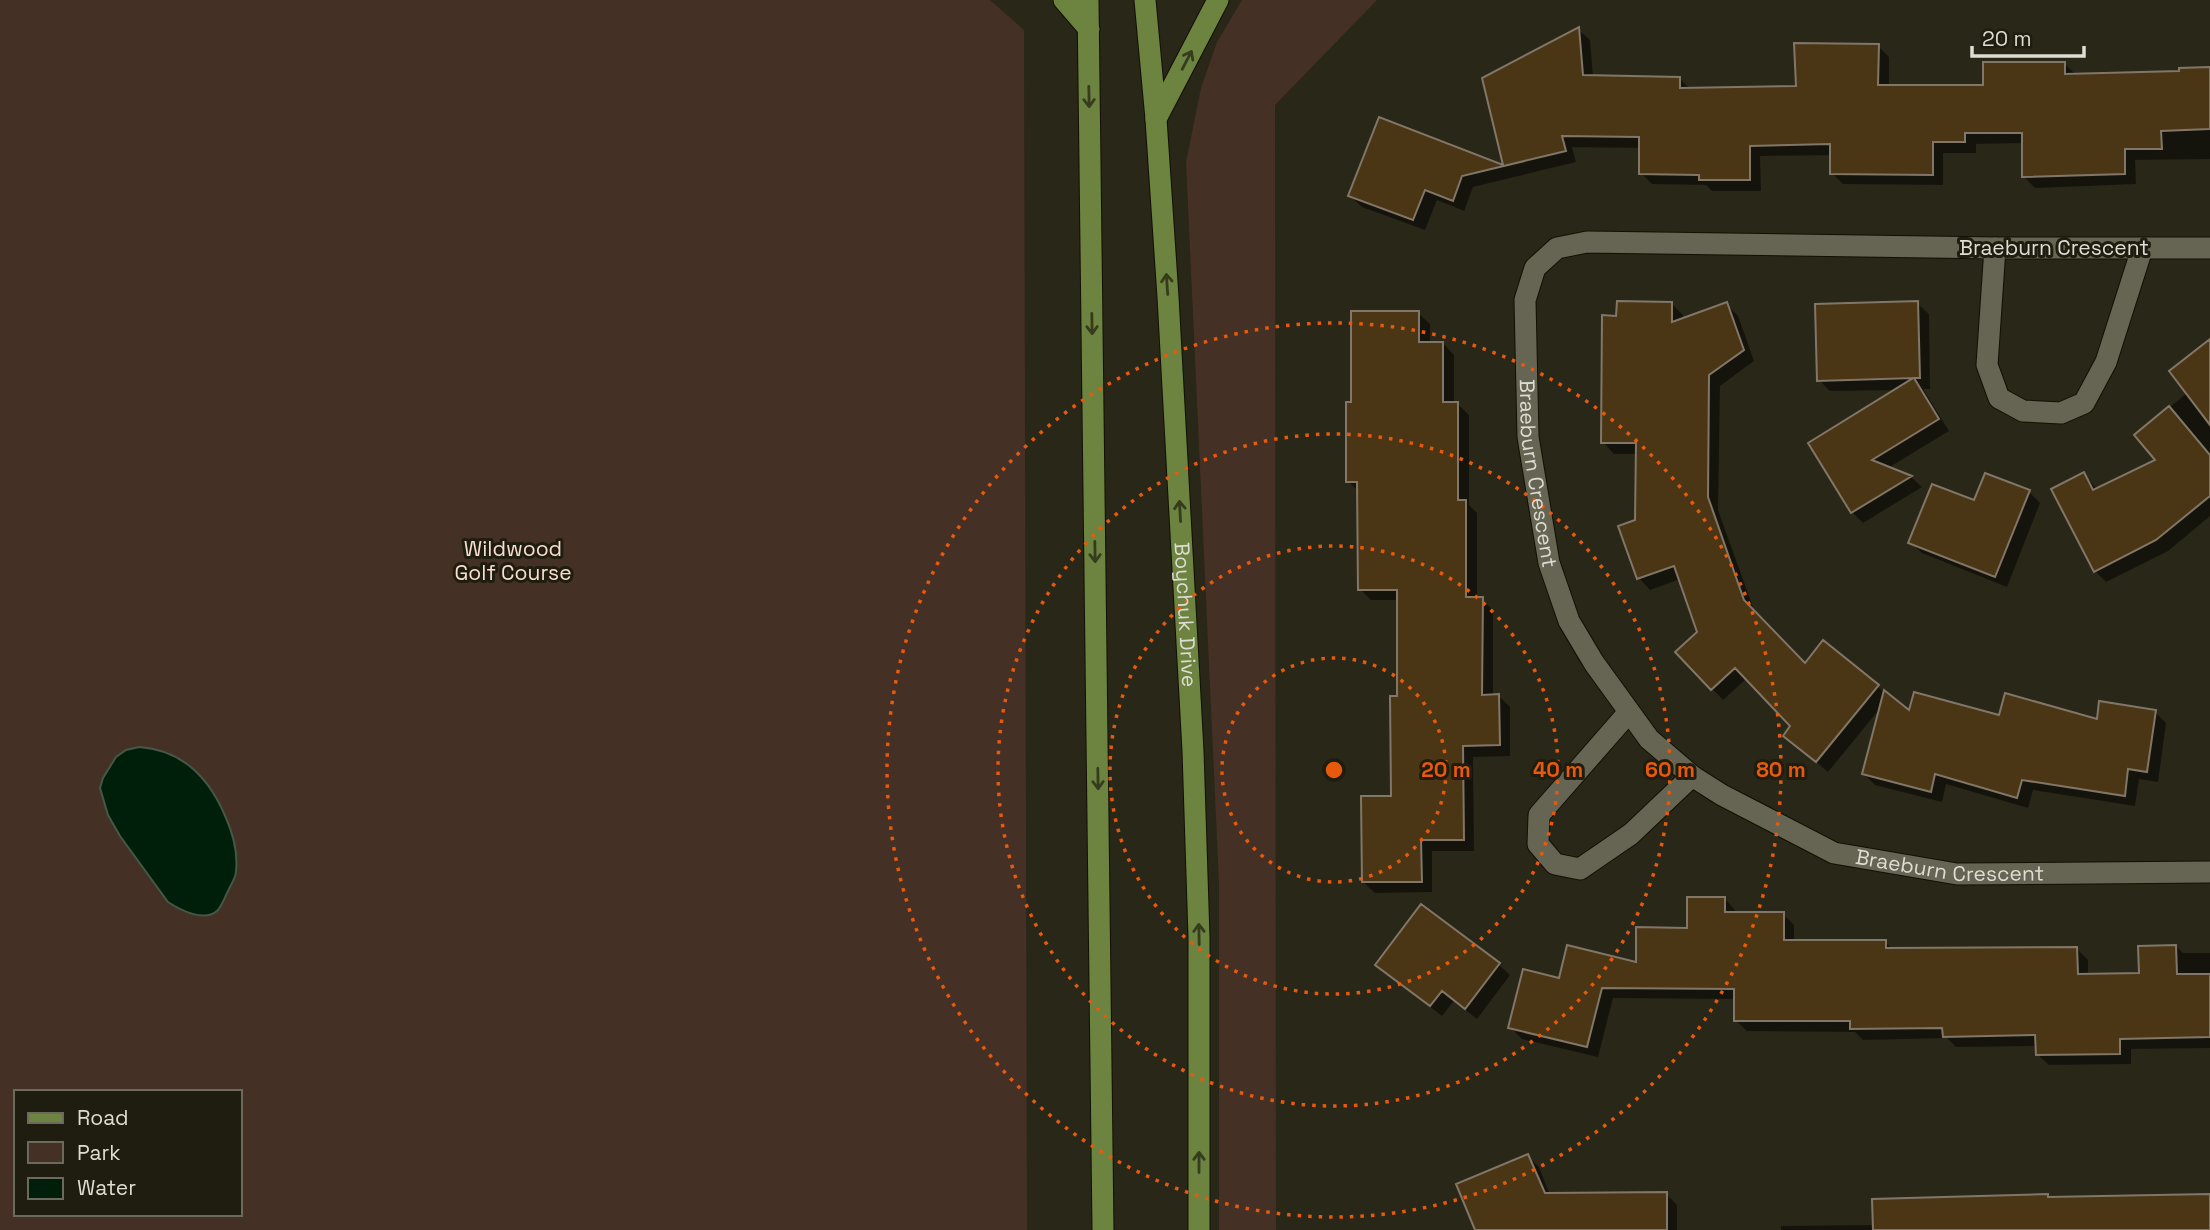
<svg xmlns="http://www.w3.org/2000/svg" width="2210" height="1230" font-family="'Space Grotesk',sans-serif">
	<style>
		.green { fill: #443024; fill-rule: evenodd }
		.water { fill: #001f0b; stroke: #435847; stroke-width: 2 }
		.shadow { fill: #0007 }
		.building { fill: #4a3614; stroke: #817668; stroke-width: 2 }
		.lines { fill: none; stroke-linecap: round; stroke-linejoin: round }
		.minor-casing { stroke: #121004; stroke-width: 23 }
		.major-casing { stroke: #121004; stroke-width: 23 }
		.minor { stroke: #666453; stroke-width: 21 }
		.major { stroke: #6d8340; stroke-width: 21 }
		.oneway { stroke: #363c1e }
		.ring { fill: none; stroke: #e8590c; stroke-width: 3.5; stroke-dasharray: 3.5 7 }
		.labels { text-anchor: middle; stroke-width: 6; stroke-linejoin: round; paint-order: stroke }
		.street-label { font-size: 21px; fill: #deddd3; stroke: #1f1d0f }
		.park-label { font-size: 21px; fill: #f8ded0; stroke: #1f1d0f }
		.centre { fill: #e8590c; stroke: #1f1d0f; stroke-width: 3.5 }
		.ring-label { font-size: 21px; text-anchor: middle; font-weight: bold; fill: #e8590c; stroke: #1f1d0f; stroke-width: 6; stroke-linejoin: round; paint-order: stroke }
	</style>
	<rect width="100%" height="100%" fill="#292718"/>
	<path class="green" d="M 0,0 L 990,0 L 1024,30 L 1027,1230 L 0,1230 ZM 16,1092 L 240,1092 L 240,1214 L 16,1214 Z
		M 1242,0 L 1377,0 L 1275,105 L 1276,1230 L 1219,1230 L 1219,883 L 1186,162 L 1201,88 L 1217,42 Z"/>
	<path class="water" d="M 139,747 C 183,750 210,779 226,818 C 233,834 238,853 236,871 C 236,878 231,884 228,891 C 225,897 222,905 218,910 C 205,923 180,910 168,902 L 120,836 L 108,815 L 100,788 L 103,778 L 116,757 L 126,750 Z"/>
	<path class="shadow" d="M 1579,30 L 1590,40 L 1593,77 L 1679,78 L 1690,89 L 1798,87 L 1878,46 L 1889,57 L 1889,87 L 1985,87 L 2064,63 L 2076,75 L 2181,73 L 2210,69 L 2210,159 L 2135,160 L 2136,184 L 2035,188 L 2024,177 L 2024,143 L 1976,144 L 1976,153 L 1943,153 L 1943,185 L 1843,184 L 1832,173 L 1832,155 L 1760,156 L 1761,191 L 1712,191 L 1706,185 L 1652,184 L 1641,173 L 1641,148 L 1572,147 L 1576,162 L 1473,187 L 1464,211 L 1437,200 L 1425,230 L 1362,207 L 1350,196 L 1380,119 L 1506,167 L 1484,79 Z
		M 1917,303 L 1929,314 L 1930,389 L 1923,389 L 1949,431 L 1888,468 L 1911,477 L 1922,487 L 1863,523 L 1852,512 L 1898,390 L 1830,391 L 1819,380 Z
		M 1672,304 L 1683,315 L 1683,320 L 1726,304 L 1738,316 L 1754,361 L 1720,386 L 1718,510 L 1755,613 L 1805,666 L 1877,686 L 1910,713 L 2098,721 L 2155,712 L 2166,723 L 2158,782 L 2139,779 L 2135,806 L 2033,790 L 2028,808 L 1946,784 L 1942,802 L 1875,785 L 1864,774 L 1882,706 L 1828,772 L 1785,735 L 1792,726 L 1747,678 L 1723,700 L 1677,652 L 1699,632 L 1680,579 L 1650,590 L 1639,578 L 1636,521 L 1637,454 L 1614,454 L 1603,442 L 1618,318 Z
		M 1418,313 L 1430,324 L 1430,343 L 1443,343 L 1454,355 L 1454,404 L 1458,404 L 1469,415 L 1469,505 L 1477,513 L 1477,599 L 1482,599 L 1493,610 L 1493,696 L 1499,696 L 1510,707 L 1510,756 L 1473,757 L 1474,851 L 1432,851 L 1432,892 L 1375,893 L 1363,882 L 1393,797 L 1398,697 L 1399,600 L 1371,600 L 1360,589 L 1359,492 L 1348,481 Z
		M 2210,353 L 2210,516 L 2168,551 L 2106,582 L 2095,571 L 2084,474 L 2098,490 L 2157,460 L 2136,435 L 2187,393 Z
		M 2029,492 L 2040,503 L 2007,587 L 1922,553 L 1910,542 L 1975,503 Z
		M 1724,898 L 1735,910 L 1735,913 L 1783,914 L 1794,925 L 1794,941 L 1885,942 L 1893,950 L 2077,949 L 2088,960 L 2088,975 L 2141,975 L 2176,946 L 2183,953 L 2210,953 L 2210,1048 L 2131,1049 L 2131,1064 L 2049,1065 L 2037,1054 L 2037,1046 L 1956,1047 L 1947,1038 L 1863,1040 L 1855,1032 L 1747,1031 L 1735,1020 L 1736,999 L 1613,998 L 1598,1057 L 1522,1039 L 1510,1027 L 1561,980 L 1638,964 L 1689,930 Z
		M 1498,964 L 1510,975 L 1477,1019 L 1454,1001 L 1442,1016 L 1389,976 L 1377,965 Z
		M 1528,1156 L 1539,1167 L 1550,1195 L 1666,1194 L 1677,1205 L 1677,1230 L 1477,1230 Z
		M 2048,1195 L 2051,1199 L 2210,1195 L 2210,1230 L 1781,1230 L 1781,1226 L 1875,1225 Z"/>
	<path class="building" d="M 1579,27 L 1583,75 L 1680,77 L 1680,88 L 1796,86 L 1794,43 L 1879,44 L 1878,85 L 1983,85 L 1983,62 L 2065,62 L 2065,74 L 2179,71 L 2179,68 L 2210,67 L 2210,129 L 2161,131 L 2162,149 L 2125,149 L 2125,174 L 2022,177 L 2022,133 L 1965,133 L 1965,142 L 1933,142 L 1933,175 L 1830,174 L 1830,144 L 1750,146 L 1750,180 L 1699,180 L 1699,175 L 1639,174 L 1639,137 L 1562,136 L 1566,151 L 1462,176 L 1453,201 L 1425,190 L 1413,220 L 1348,196 L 1379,117 L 1503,165 L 1482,78 Z
		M 1617,301 L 1672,302 L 1672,322 L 1727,302 L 1744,350 L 1709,375 L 1708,497 L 1744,600 L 1805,663 L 1823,640 L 1879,685 L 1816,762 L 1783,736 L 1790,726 L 1735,668 L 1711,690 L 1675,652 L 1697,632 L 1674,566 L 1637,579 L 1618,526 L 1635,520 L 1636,443 L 1601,443 L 1602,315 L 1616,316 Z
		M 1918,301 L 1920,378 L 1914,378 L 1939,419 L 1872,460 L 1912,476 L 1851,513 L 1808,443 L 1913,378 L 1817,381 L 1815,304 Z
		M 1351,311 L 1419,311 L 1419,342 L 1443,342 L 1443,402 L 1458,402 L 1458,500 L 1466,500 L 1466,597 L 1483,597 L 1482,695 L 1499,694 L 1500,745 L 1463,746 L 1464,840 L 1421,840 L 1422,882 L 1362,882 L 1361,796 L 1391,796 L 1390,696 L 1397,696 L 1397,590 L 1358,590 L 1357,482 L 1346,482 L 1346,402 L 1351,402 Z
		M 2210,339 L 2210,425 L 2169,371 Z
		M 2169,406 L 2210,455 L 2210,496 L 2156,540 L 2094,572 L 2051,489 L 2084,472 L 2093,490 L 2155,460 L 2134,435 Z
		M 1985,473 L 2030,490 L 1995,577 L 1908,543 L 1932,484 L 1974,500 Z
		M 1884,690 L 1909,710 L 1914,692 L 1999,715 L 2005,693 L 2097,719 L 2099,701 L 2156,710 L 2147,772 L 2128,769 L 2125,796 L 2022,780 L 2017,798 L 1935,774 L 1931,792 L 1862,774 Z
		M 1687,897 L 1725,897 L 1725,912 L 1784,912 L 1784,940 L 1886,940 L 1886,948 L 2077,947 L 2078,974 L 2139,973 L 2138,946 L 2176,945 L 2177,974 L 2210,974 L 2210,1037 L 2120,1039 L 2120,1054 L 2036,1055 L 2035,1035 L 1943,1037 L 1942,1028 L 1850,1029 L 1850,1021 L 1734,1021 L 1734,989 L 1602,988 L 1587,1047 L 1508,1028 L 1523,969 L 1559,978 L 1567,945 L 1636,962 L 1636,927 L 1687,928 Z
		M 1421,904 L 1500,963 L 1465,1009 L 1442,991 L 1430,1006 L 1375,965 Z
		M 1528,1154 L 1545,1193 L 1667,1192 L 1667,1230 L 1475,1230 L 1456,1184 Z
		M 2048,1194 L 2048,1197 L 2210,1194 L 2210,1230 L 1873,1230 L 1872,1199 Z"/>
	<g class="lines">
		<defs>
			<g id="minor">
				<path d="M 1995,248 L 1987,365 L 1999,398 L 2023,411 L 2061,413 L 2084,403 L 2106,362 L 2142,249"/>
				<path id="s1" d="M 2210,248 L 1995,248 L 1587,242 L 1557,248 L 1535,268 L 1525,300 L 1528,437 L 1549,563 L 1569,621 L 1594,663 L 1649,739 L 1692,776 L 1722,795 L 1834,853 L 1957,874 L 2210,872"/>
				<path d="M 1629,712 L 1539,815 L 1538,844 L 1555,864 L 1580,869 L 1631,834 L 1692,776"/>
			</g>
			<g id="major">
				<path d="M 1064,0 L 1089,29"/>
				<path d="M 1088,0 L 1103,1230"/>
				<path id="s2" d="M 1145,0 L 1156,119 L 1168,297 L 1193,751 L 1199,937 L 1199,1230"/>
				<path d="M 1156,119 L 1218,0"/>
			</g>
		</defs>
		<use href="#minor" class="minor-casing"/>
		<use href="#major" class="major-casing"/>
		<use href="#minor" class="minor"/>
		<use href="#major" class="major"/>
	</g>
	<defs><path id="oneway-shaft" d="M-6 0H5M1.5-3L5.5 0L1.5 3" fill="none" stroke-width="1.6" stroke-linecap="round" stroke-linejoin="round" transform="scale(1.75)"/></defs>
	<g class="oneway">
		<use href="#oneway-shaft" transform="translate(1187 60) rotate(-63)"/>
		<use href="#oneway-shaft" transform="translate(1089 97) rotate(89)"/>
		<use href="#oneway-shaft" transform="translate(1167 284) rotate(-94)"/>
		<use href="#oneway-shaft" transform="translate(1092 324) rotate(89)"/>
		<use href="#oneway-shaft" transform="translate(1180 511) rotate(-93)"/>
		<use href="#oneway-shaft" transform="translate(1095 552) rotate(89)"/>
		<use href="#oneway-shaft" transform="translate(1098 779) rotate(89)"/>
		<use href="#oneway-shaft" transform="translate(1199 934) rotate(-91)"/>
		<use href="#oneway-shaft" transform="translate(1199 1162) rotate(-90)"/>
	</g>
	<g class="ring">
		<circle cx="1334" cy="770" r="112"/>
		<circle cx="1334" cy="770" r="224"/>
		<circle cx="1334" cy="770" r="336"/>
		<circle cx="1334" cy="770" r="447"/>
	</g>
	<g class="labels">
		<g class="street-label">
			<text x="2054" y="255">Braeburn Crescent</text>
			<text dy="7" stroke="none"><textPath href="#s1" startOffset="891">Braeburn Crescent</textPath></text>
			<text dy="7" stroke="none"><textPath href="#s2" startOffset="616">Boychuk Drive</textPath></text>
			<text dy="7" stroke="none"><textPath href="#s1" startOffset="1521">Braeburn Crescent</textPath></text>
		</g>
		<g class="park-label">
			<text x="513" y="556">Wildwood<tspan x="513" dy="24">Golf Course</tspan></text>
		</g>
	</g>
	<circle cx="1334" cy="770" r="10" class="centre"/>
	<g class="ring-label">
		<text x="1446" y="777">20 m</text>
		<text x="1558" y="777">40 m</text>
		<text x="1670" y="777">60 m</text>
		<text x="1781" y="777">80 m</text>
	</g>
	<rect x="14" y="1090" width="228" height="126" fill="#1f1d0f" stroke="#6b6a5d" stroke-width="2"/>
	<rect x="28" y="1113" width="35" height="10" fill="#6d8340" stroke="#6b6a5d" stroke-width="2"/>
	<text x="77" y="1125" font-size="21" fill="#deddd3">Road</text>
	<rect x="28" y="1142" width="35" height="21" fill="#443024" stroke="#6b6a5d" stroke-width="2"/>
	<text x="77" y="1160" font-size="21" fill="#deddd3">Park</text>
	<rect x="28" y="1178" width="35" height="21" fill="#001f0b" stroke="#6b6a5d" stroke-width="2"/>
	<text x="77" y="1195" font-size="21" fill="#deddd3">Water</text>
	<path d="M1972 46v10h112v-10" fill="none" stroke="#deddd3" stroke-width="3.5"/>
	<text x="1982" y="46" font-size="21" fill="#deddd3" stroke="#1f1d0f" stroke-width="5" paint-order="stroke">20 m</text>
</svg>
